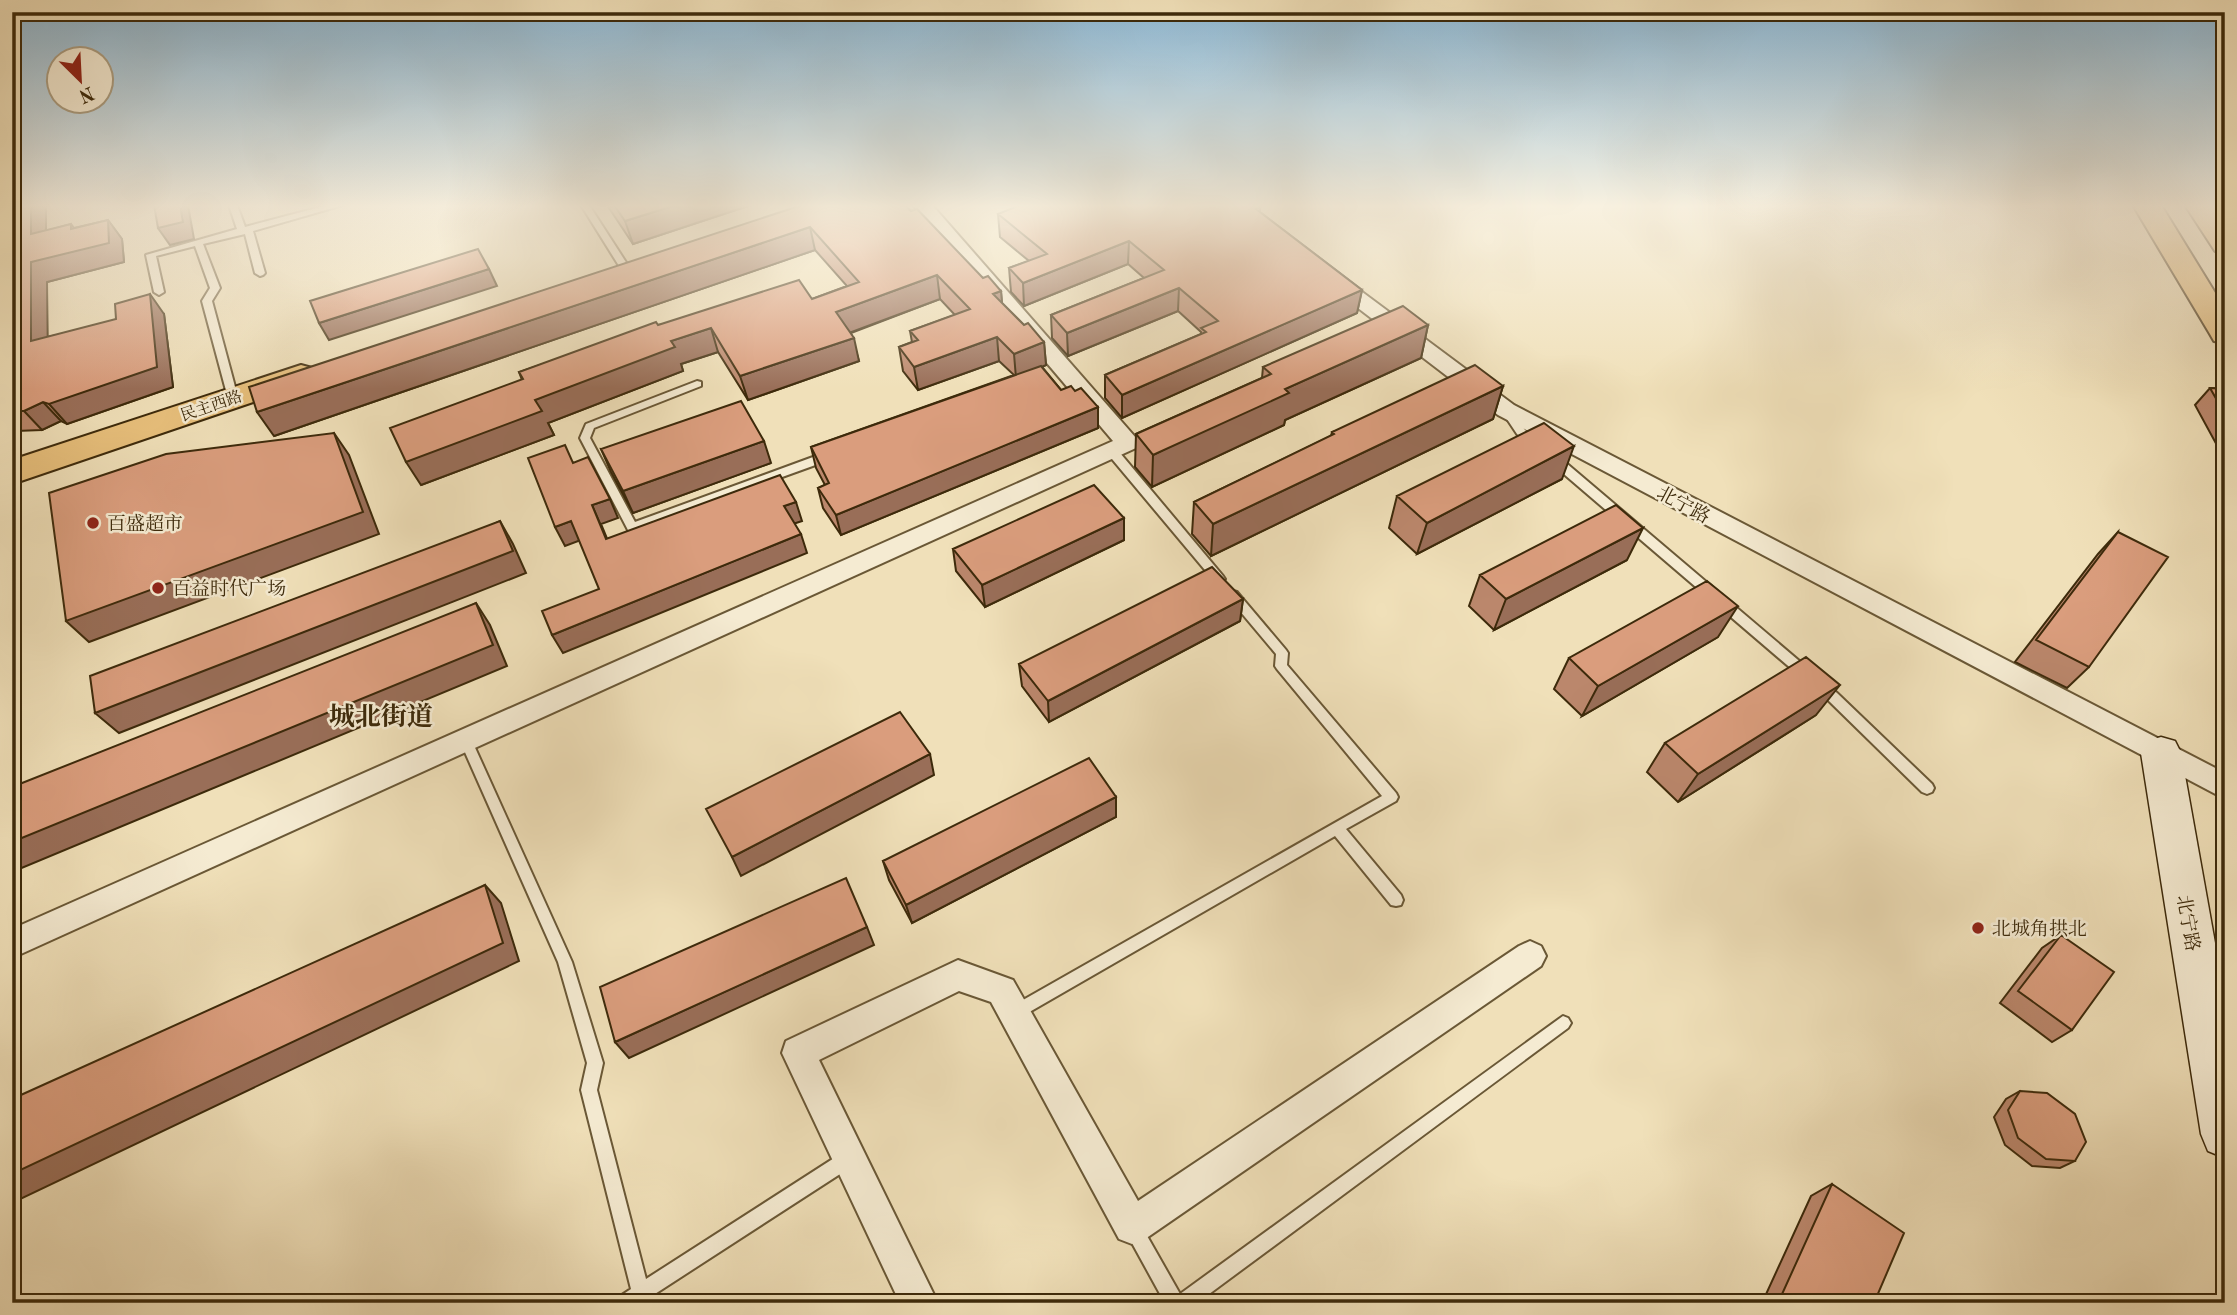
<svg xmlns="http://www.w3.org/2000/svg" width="2237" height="1315" font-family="'Old Standard TT','Noto Serif SC',serif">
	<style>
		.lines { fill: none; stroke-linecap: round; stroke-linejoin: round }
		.lane-casing { stroke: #6a5836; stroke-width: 4 }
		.street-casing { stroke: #6a5836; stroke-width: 4 }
		.secondary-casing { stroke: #3d2a0b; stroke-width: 3 }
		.primary-casing { stroke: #3d2a0b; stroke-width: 4 }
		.highway-casing { stroke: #3d2a0b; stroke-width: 4 }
		.lane { fill: #f5ebd2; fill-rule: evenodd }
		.street { fill: #f5ebd2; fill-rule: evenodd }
		.secondary { fill: #f5ebd2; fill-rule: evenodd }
		.primary { fill: #e8c07c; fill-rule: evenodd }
		.highway { fill: #e8c07c; fill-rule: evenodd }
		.wall { fill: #bb876c; stroke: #3d2a0b; stroke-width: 2 }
		.shaded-wall { fill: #996e58; stroke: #3d2a0b; stroke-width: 2 }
		.building { fill: #da9d7d; stroke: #3d2a0b; stroke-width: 2 }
		.poi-dot { fill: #8f2418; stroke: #f5ebd2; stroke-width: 2.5 }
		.labels { text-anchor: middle; stroke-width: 5; stroke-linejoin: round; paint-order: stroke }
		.far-street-label { font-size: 16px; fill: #3d2a0b; stroke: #f5ebd2 }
		.street-label { font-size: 19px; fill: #3d2a0b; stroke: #f5ebd2 }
		.poi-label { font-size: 19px; fill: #3d2a0b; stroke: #f5ebd2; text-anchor: start }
		.district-label { font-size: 26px; font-weight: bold; fill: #3d2a0b; stroke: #f5ebd2 }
	</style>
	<rect width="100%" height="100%" fill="#f0e0b9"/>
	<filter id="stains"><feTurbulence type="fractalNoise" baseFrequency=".00286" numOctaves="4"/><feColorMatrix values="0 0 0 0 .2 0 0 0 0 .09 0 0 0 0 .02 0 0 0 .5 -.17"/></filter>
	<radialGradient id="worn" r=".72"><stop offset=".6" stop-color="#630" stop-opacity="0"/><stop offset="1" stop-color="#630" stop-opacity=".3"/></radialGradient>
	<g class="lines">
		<defs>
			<path id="lane" d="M 229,205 L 237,205 L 245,227 L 328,205 L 343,205 L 253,231 L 265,273 L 263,275 L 260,276 L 255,273 L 245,234 L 203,244 L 220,288 L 212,301 L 238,398 L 233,401 L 228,398 L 202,301 L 210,288 L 195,246 L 156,256 L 164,292 L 159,295 L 154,292 L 146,255 L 237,229 Z
				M 581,205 L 589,205 L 629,267 L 627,269 L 621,269 Z
				M 697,381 L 701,382 L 701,386 L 594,428 L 590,438 L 635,522 L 824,453 L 832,453 L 833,456 L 832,459 L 636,530 L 628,530 L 580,438 L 586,424 Z
				M 1508,410 L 1512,411 L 1525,430 L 1539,441 L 1540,444 L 1539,447 L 1531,447 L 1517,434 L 1503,413 Z
				M 1111,446 L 1115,447 L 1223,576 L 1225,579 L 1223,582 L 1215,582 L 1107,453 L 1106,450 Z
				M 1555,456 L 1559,457 L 1837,693 L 1932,784 L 1934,788 L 1932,792 L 1927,794 L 1922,792 L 1829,701 L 1551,463 L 1550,460 L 1551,457 Z
				M 1233,591 L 1237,592 L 1286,650 L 1288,653 L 1287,665 L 1396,793 L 1398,797 L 1396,801 L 1346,829 L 1401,895 L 1403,900 L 1401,905 L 1396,906 L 1391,905 L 1335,836 L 1019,1018 L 1014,1020 L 1009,1018 L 1006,1013 L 1009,1008 L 1382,796 L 1277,669 L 1275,666 L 1276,654 L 1229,598 L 1227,595 Z
				M 466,736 L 471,737 L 472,741 L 572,962 L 603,1063 L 597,1090 L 646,1279 L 842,1153 L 848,1151 L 854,1153 L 856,1159 L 854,1165 L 641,1303 L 616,1303 L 619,1297 L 631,1289 L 581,1090 L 587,1063 L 558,962 L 460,741 L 461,737 Z
				M 1563,1016 L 1568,1018 L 1571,1023 L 1568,1028 L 1197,1303 L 1165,1303 L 1126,1232 L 1124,1226 L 1126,1220 L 1132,1218 L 1138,1220 L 1180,1294 Z"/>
			<path id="street" d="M 913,205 L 932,205 L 1136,438 L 1139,443 L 1136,448 L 12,958 L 12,929 L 1113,441 Z
				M 1331,272 L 1338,274 L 1514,405 L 2225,773 L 2225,799 L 1498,415 L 1324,282 L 1321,278 L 1324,274 Z
				M 1530,941 L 1541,946 L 1546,956 L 1541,966 L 1145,1239 L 1132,1244 L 1119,1239 L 991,1002 L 959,991 L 819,1060 L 938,1303 L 900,1303 L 782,1053 L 786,1041 L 958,960 L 1013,980 L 1138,1201 L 1519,946 Z"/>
			<path id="secondary" d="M 2161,737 L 2175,741 L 2181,753 L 2225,999 L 2225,1158 L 2208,1151 L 2201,1134 L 2141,753 L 2147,741 Z"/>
			<path id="primary" d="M 301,365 L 312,368 L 317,375 L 312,382 L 12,484 L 12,460 Z"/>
			<path id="highway" d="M 2133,205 L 2161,205 L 2225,309 L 2225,343 L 2214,341 L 2210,334 Z
				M 2185,205 L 2213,205 L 2225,223 L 2225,253 L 2215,251 Z"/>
		</defs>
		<use href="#lane" class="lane-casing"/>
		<use href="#street" class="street-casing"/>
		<use href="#secondary" class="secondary-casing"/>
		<use href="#primary" class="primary-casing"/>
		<use href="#highway" class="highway-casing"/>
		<use href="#lane" class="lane"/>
		<use href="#street" class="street"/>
		<use href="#secondary" class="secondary"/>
		<use href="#primary" class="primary"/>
		<use href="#highway" class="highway"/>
	</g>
	<path class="wall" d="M 12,205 L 46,205 L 46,231 L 71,224 L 74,228 L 108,220 L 122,239 L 124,262 L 47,282 L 47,337 L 164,314 L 173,387 L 67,424 L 61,421 L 42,430 L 16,431 L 12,427 Z
		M 607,205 L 751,205 L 633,244 Z
		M 802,205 L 983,278 L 1001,291 L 1002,303 L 1024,325 L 1044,342 L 1046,365 L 1042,367 L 1061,390 L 1075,391 L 1098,407 L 1098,428 L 841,535 L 823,508 L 818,488 L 825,485 L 816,468 L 811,447 L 1014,375 L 999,361 L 918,390 L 903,371 L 899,347 L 912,342 L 910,331 L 955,315 L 940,299 L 851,333 L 859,361 L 748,400 L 718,352 L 681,364 L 683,371 L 548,423 L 554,435 L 421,485 L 522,380 L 519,372 L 658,325 L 812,299 L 847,286 L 815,250 L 274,436 Z
		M 1260,207 L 1260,212 L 1362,290 L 1357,313 L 1122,418 L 1105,398 L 1105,375 L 1201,334 L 1201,332 L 1178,311 L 1068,356 L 1052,338 L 1051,315 L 1144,278 L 1128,264 L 1024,306 L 1011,292 L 1009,268 L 1029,261 L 1000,237 L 998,214 Z
		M 1428,325 L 1421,358 L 1285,420 L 1284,425 L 1152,487 L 1135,467 L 1136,434 L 1262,378 L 1263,367 Z
		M 1503,386 L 1493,419 L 1211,556 L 1192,534 L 1194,502 L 1331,436 L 1332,432 Z
		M 2210,388 L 2225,389 L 2225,460 L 2195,405 Z
		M 601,449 L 771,463 L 633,513 L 611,472 Z
		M 1562,479 L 1417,554 L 1389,528 L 1397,496 Z
		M 1124,518 L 1124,540 L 985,607 L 956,571 L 953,549 Z
		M 2118,532 L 2089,667 L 2067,688 L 2015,662 L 2098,554 Z
		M 1627,560 L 1494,630 L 1469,606 L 1480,575 Z
		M 1243,599 L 1240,621 L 1049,722 L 1022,686 L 1019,664 Z
		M 1718,637 L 1582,716 L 1554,689 L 1569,658 Z
		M 1816,715 L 1678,802 L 1647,772 L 1665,743 Z
		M 1116,797 L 1116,817 L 912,923 L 889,880 L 883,861 Z
		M 2061,935 L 2072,1030 L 2052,1042 L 2000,1003 L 2042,948 Z
		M 2020,1091 L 2075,1161 L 2060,1168 L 2032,1166 L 2005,1145 L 1994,1117 L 2006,1099 Z
		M 1832,1184 L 1874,1303 L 1762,1303 L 1811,1196 Z"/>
	<path class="shaded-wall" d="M 31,205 L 46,205 L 46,254 L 31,234 Z
		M 180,205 L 188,205 L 194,239 L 170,245 L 158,228 Z
		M 676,205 L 751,205 L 633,244 L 625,221 Z
		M 108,220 L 122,239 L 124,262 L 47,282 L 48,361 L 31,341 L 31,262 Z
		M 810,227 L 815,250 L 274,436 L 257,412 Z
		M 1129,241 L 1128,264 L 1024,306 L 1023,283 Z
		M 489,269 L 497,286 L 329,340 L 319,323 Z
		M 937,275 L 940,299 L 841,336 L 836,312 Z
		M 1179,288 L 1178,311 L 1068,356 L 1067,333 Z
		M 1362,290 L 1357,313 L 1122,418 L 1122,395 Z
		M 1001,291 L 1003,315 L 993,294 Z
		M 150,294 L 164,314 L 173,387 L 67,424 L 49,404 Z
		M 1428,325 L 1421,358 L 1285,420 L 1284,425 L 1152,487 L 1153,455 L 1285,389 Z
		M 711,328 L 718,352 L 681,364 L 683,371 L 548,423 L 554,435 L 421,485 L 406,462 L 535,400 L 671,341 Z
		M 997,337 L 999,361 L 918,390 L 914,367 Z
		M 854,338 L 859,361 L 748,400 L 740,376 Z
		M 1044,342 L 1046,365 L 1016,378 L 1014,354 Z
		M 1503,386 L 1493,419 L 1211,556 L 1213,524 Z
		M 43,402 L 61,421 L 42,430 L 24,411 Z
		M 1098,407 L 1098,428 L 841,535 L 836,515 Z
		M 334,433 L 349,455 L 379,534 L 89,642 L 66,621 Z
		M 764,441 L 771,463 L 633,513 L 623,491 Z
		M 1574,446 L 1562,479 L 1417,554 L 1427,523 Z
		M 610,499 L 618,518 L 601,524 L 615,558 L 592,505 Z
		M 796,502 L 802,521 L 790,525 L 784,506 Z
		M 1124,518 L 1124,540 L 985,607 L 982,585 Z
		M 500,521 L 513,544 L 526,573 L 119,733 L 95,713 Z
		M 571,521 L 581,540 L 565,546 L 555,527 Z
		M 1643,528 L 1627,560 L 1494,630 L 1506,599 Z
		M 801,534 L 807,553 L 563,653 L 552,635 Z
		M 1243,599 L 1240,621 L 1049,722 L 1048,701 Z
		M 476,603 L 490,625 L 507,666 L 12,872 L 12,842 Z
		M 1738,606 L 1718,637 L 1582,716 L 1598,686 Z
		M 1840,685 L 1816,715 L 1678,802 L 1698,774 Z
		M 930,754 L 934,775 L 741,876 L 732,857 Z
		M 1116,797 L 1116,817 L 912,923 L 906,905 Z
		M 485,885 L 501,903 L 519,961 L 12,1203 L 12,1174 Z
		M 867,927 L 874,945 L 629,1058 L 615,1042 Z"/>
	<path class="building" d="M 12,205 L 31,205 L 31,234 L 71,224 L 71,229 L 108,220 L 109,243 L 31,262 L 31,341 L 116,319 L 115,304 L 150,294 L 157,367 L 49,404 L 43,402 L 24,411 L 12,411 Z
		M 154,205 L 180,205 L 183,222 L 158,228 Z
		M 614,205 L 676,205 L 625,221 Z
		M 802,205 L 905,205 L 911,211 L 917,209 L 983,278 L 988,276 L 1001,291 L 993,294 L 1024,325 L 1028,323 L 1044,342 L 1014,354 L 997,337 L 914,367 L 899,347 L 918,340 L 910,331 L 970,309 L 937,275 L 836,312 L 854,338 L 740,376 L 711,328 L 671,341 L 675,347 L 535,400 L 542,411 L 406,462 L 390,428 L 523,379 L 519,372 L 656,322 L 658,325 L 799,280 L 812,299 L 859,282 L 810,227 L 257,412 L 249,387 Z
		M 1020,205 L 1258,205 L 1260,207 L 1256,209 L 1362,290 L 1122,395 L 1105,375 L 1206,332 L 1201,328 L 1218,321 L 1179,288 L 1067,333 L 1051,315 L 1164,270 L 1129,241 L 1023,283 L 1009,268 L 1047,254 L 998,214 Z
		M 478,249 L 489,269 L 319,323 L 310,301 Z
		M 1403,306 L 1428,325 L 1285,389 L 1289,393 L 1153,455 L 1136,434 L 1271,374 L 1263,367 Z
		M 1475,365 L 1503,386 L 1213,524 L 1194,502 L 1334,434 L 1332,432 Z
		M 1041,366 L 1061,390 L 1071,386 L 1075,391 L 1081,388 L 1098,407 L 836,515 L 818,488 L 829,483 L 811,447 Z
		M 2210,388 L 2225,389 L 2225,414 Z
		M 741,401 L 764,441 L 623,491 L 601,449 Z
		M 1544,423 L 1574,446 L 1427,523 L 1397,496 Z
		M 334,433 L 363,512 L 66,621 L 49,493 L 166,454 Z
		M 565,445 L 573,463 L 588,457 L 610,499 L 592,505 L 606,539 L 780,475 L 796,502 L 784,506 L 801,534 L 552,635 L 542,611 L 599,589 L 571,521 L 555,527 L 528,458 Z
		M 1094,485 L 1124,518 L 982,585 L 953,549 Z
		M 1616,505 L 1643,528 L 1506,599 L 1480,575 Z
		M 500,521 L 513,551 L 95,713 L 90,676 Z
		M 2118,532 L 2168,557 L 2089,667 L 2036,640 Z
		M 1212,567 L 1243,599 L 1048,701 L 1019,664 Z
		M 1707,581 L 1738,606 L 1598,686 L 1569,658 Z
		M 476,603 L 493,645 L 12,842 L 12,787 Z
		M 1806,657 L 1840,685 L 1698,774 L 1665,743 Z
		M 900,712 L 930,754 L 732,857 L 706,809 Z
		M 1089,758 L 1116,797 L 906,905 L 883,861 Z
		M 846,878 L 867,927 L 615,1042 L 600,987 Z
		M 485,885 L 503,943 L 12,1174 L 12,1099 Z
		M 2061,935 L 2114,972 L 2072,1030 L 2018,991 Z
		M 2020,1091 L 2047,1093 L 2075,1114 L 2086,1142 L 2075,1161 L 2046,1159 L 2018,1138 L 2008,1110 Z
		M 1832,1184 L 1904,1233 L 1874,1303 L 1778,1303 Z"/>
	<linearGradient id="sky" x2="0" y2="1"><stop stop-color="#8ab7d5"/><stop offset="0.53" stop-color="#f8f1e0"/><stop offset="1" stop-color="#f8f1e0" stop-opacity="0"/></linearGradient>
	<rect width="2237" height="389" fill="url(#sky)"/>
	<g class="poi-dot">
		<circle cx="93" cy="523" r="7"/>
		<circle cx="158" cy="588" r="7"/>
		<circle cx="1978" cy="928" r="7"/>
	</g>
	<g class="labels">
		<g class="far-street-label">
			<text transform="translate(211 405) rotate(-19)" y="6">民主西路</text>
		</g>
		<g class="street-label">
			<text transform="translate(1684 504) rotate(28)" y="7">北宁路</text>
			<text transform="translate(2189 923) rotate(80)" y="7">北宁路</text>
		</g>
		<g class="poi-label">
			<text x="107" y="530">百盛超市</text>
			<text x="172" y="595">百益时代广场</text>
			<text x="1992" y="935">北城角拱北</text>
		</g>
		<g class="district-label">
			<text x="381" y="725">城北街道</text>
		</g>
	</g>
	<rect width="2237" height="1315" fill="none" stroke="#f0e0b9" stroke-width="42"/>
	<rect x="14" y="14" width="2209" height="1287" fill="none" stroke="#3d2a0b" stroke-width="3.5"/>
	<rect x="21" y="21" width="2195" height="1273" fill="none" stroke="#3d2a0b" stroke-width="2"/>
	<g transform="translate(80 80) rotate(156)"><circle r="33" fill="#f5ebd2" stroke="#ab9e82" stroke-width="2"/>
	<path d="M0-5L12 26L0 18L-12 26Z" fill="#8f2418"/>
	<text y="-10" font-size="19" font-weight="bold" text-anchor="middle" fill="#3d2a0b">N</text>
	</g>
	<rect width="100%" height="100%" filter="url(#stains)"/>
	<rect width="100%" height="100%" fill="url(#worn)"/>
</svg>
